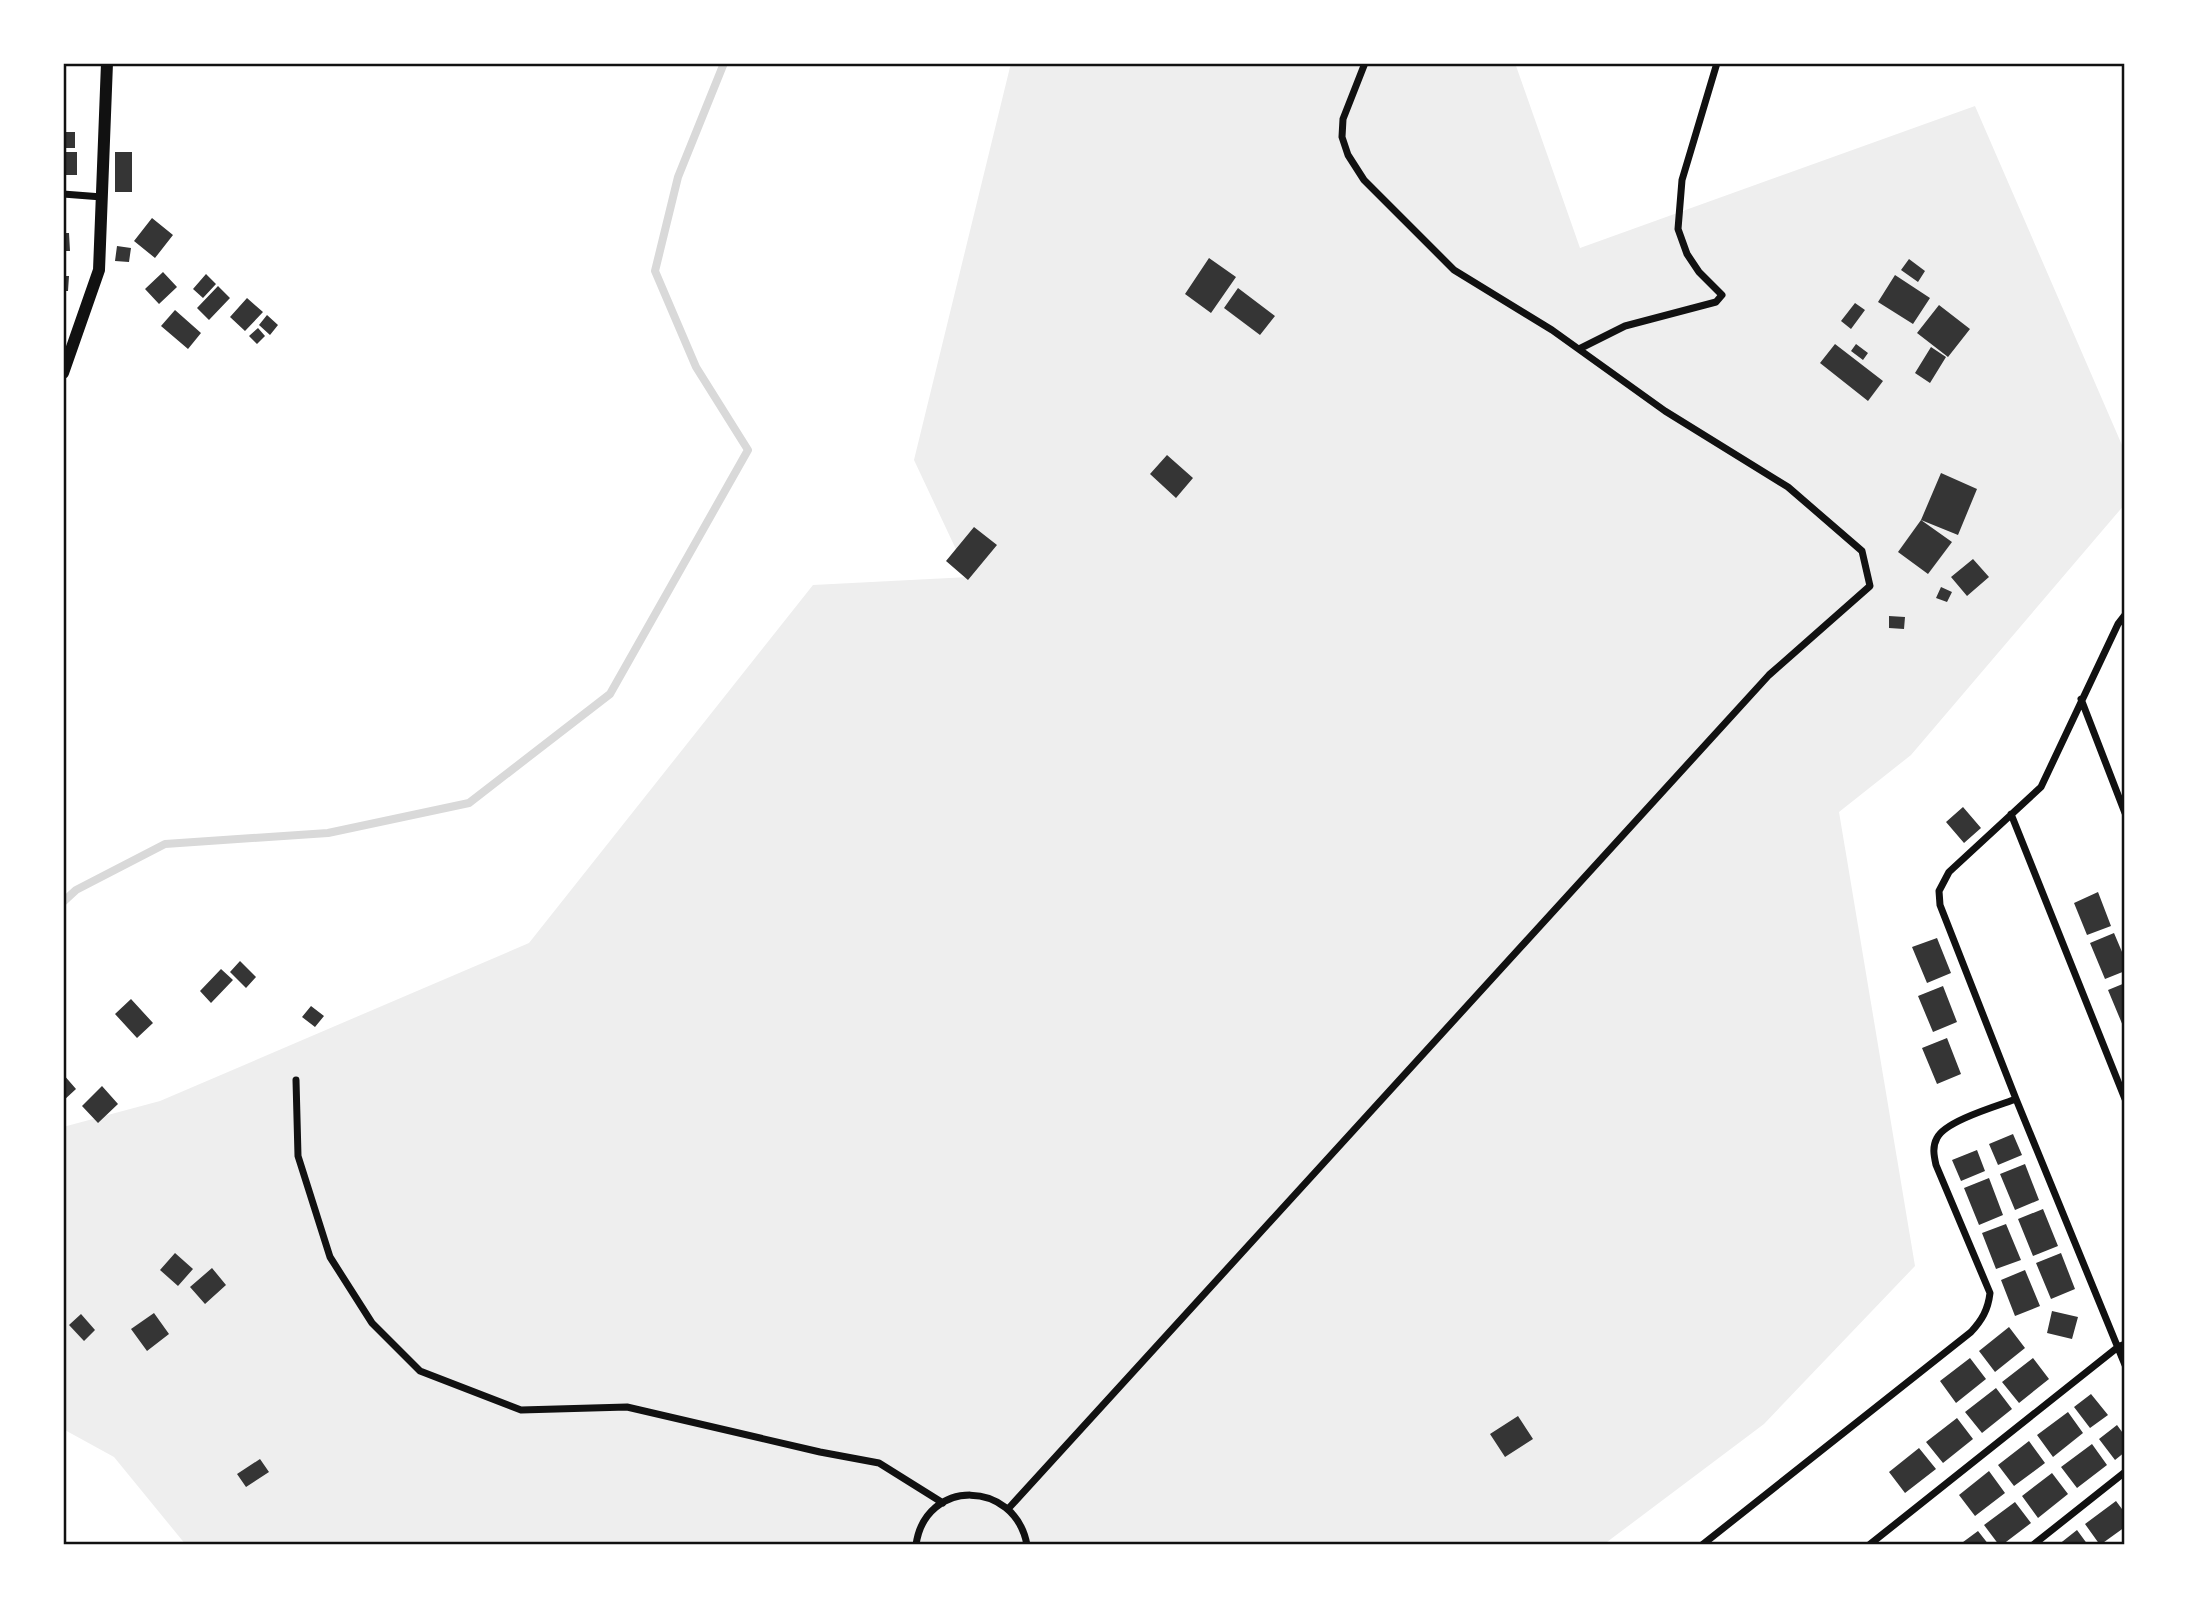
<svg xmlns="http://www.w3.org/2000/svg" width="2188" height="1608" font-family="'Playfair Display',serif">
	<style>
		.green { fill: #eee }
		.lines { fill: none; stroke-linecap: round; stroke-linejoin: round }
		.stream { stroke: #d9d9d9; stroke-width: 8 }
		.building { fill: #353535 }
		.minor { stroke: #111; stroke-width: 7 }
		.tertiary { stroke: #111; stroke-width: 12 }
		.neatline { fill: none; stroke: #111; stroke-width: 2.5 }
	</style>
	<rect width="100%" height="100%" fill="#fff"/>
	<path class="green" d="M 1011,63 L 1515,63 L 1580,248 L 1975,106 L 2125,452 L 2125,504 L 1911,755 L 1839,812 L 1915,1266 L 1764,1424 L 1603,1545 L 186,1545 L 114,1457 L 63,1429 L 63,1127 L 160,1101 L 529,943 L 813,585 L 969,577 L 914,460 Z"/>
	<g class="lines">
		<path class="stream" d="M 63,902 L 76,890 L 165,844 L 328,833 L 469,803 L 610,694 L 748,450 L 696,367 L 655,271 L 678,177 L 724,63"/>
	</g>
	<path class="building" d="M 63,132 L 75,132 L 75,148 L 63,148 Z
		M 63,152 L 77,152 L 77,175 L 63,175 Z
		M 115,152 L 132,152 L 132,192 L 115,192 Z
		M 152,218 L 173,235 L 155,258 L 134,241 Z
		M 63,233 L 69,233 L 70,251 L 63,251 Z
		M 117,246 L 131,248 L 129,262 L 115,261 Z
		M 1209,258 L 1236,277 L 1211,313 L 1185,294 Z
		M 1909,259 L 1925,271 L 1918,282 L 1901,270 Z
		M 163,272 L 177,287 L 159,304 L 145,289 Z
		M 206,274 L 216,284 L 203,298 L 193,289 Z
		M 1895,275 L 1930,298 L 1913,324 L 1878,302 Z
		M 63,276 L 69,276 L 68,291 L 63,291 Z
		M 218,286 L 230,298 L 209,320 L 197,308 Z
		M 1238,288 L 1275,316 L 1260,335 L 1224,308 Z
		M 247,298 L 263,312 L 245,331 L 230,317 Z
		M 1855,303 L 1865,310 L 1851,329 L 1841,321 Z
		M 1939,305 L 1970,329 L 1948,357 L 1917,333 Z
		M 175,310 L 201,333 L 188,349 L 161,326 Z
		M 267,315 L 278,325 L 270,335 L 259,325 Z
		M 258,328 L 265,336 L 257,344 L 249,336 Z
		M 1835,344 L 1883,381 L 1868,401 L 1820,363 Z
		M 1856,344 L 1868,353 L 1863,360 L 1851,351 Z
		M 1931,347 L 1946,357 L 1930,383 L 1915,373 Z
		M 1167,455 L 1193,478 L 1176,498 L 1150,474 Z
		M 1941,473 L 1977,489 L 1958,535 L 1921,520 Z
		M 1921,520 L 1952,542 L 1928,574 L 1898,552 Z
		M 974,527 L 997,545 L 968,580 L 946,561 Z
		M 1973,559 L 1989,577 L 1967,596 L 1951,577 Z
		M 1941,587 L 1952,592 L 1947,602 L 1936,598 Z
		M 1889,616 L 1905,617 L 1904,629 L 1889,628 Z
		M 1963,807 L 1981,828 L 1964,843 L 1946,822 Z
		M 2098,892 L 2111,926 L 2087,935 L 2074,903 Z
		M 2114,933 L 2125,959 L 2125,971 L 2105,979 L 2090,943 Z
		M 1937,938 L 1951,973 L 1927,983 L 1912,947 Z
		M 240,961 L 256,977 L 246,988 L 230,972 Z
		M 221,969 L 233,980 L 211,1003 L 200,991 Z
		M 2125,983 L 2125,1025 L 2123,1026 L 2108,990 Z
		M 1943,986 L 1957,1022 L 1933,1032 L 1918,996 Z
		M 131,999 L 153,1023 L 137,1038 L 115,1014 Z
		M 311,1006 L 324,1016 L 315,1027 L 302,1017 Z
		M 1947,1038 L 1961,1074 L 1937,1084 L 1922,1048 Z
		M 63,1074 L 76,1089 L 63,1101 Z
		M 102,1086 L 118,1104 L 98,1123 L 82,1106 Z
		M 2013,1134 L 2022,1155 L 1998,1165 L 1989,1144 Z
		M 1977,1150 L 1985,1171 L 1961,1181 L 1952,1160 Z
		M 2025,1164 L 2039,1200 L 2015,1210 L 2000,1174 Z
		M 1989,1178 L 2003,1215 L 1979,1225 L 1964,1188 Z
		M 2043,1209 L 2058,1246 L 2033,1256 L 2018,1219 Z
		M 2006,1224 L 2021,1260 L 1996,1269 L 1982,1233 Z
		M 175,1253 L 193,1269 L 178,1286 L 160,1270 Z
		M 2061,1253 L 2075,1289 L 2051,1299 L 2036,1263 Z
		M 212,1268 L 226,1285 L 205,1304 L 190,1287 Z
		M 2025,1270 L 2040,1306 L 2015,1316 L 2001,1280 Z
		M 2052,1311 L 2078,1317 L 2072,1339 L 2047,1333 Z
		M 154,1313 L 169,1334 L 147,1351 L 131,1329 Z
		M 81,1314 L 95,1330 L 84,1341 L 69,1325 Z
		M 2009,1327 L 2025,1348 L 1995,1372 L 1979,1351 Z
		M 1970,1358 L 1986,1379 L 1956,1403 L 1940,1381 Z
		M 2033,1358 L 2049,1379 L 2019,1403 L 2002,1382 Z
		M 1996,1388 L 2012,1409 L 1982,1433 L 1965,1412 Z
		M 2091,1394 L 2108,1415 L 2090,1428 L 2074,1407 Z
		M 2068,1412 L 2083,1433 L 2053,1457 L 2037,1435 Z
		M 1518,1416 L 1533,1439 L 1505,1457 L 1490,1434 Z
		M 1957,1418 L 1973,1439 L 1943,1463 L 1926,1442 Z
		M 2117,1425 L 2125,1436 L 2125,1452 L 2115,1460 L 2099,1439 Z
		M 2029,1441 L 2045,1463 L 2014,1486 L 1998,1465 Z
		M 2092,1444 L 2107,1465 L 2077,1488 L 2061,1467 Z
		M 1919,1448 L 1936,1469 L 1905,1493 L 1889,1472 Z
		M 260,1459 L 269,1472 L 246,1487 L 237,1474 Z
		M 1989,1471 L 2005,1493 L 1975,1516 L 1959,1495 Z
		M 2052,1473 L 2068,1494 L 2038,1518 L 2022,1496 Z
		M 2116,1501 L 2125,1513 L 2125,1527 L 2100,1545 L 2085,1524 Z
		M 2015,1502 L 2031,1523 L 2002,1545 L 1999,1545 L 1984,1525 Z
		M 2077,1530 L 2088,1545 L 2058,1545 Z
		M 1978,1531 L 1989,1545 L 1959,1545 Z"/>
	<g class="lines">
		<path class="minor" d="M 63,194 L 102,197
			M 1579,349 L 1625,326 L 1716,302 L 1722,295 L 1699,272 L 1687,254 L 1678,229 L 1682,180 L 1717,63
			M 2125,615 L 2118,624 L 2041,787 L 1949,872 L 1939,891 L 1940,905 L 2016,1099 L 2125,1365
			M 2081,699 L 2125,813
			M 2011,814 L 2125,1099
			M 296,1080 L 298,1156 L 330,1257 L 372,1323 L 420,1371 L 521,1410 L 627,1407 L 820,1452 L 879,1463 L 943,1503
			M 1008,1509 L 1769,675 L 1870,586 L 1862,551 L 1788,487 L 1665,411 L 1552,330 L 1454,270 L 1364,180 L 1348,155 L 1342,137 L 1343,119 L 1365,63
			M 916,1545 C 925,1478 1015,1479 1027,1545
			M 1702,1545 L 1971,1332 C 1982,1320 1988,1310 1990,1293 L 1936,1165 C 1934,1156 1932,1147 1937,1138 C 1945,1121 1997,1106 2016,1099
			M 1869,1545 L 2118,1347 L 2125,1344
			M 2033,1545 L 2125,1472"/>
		<path class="tertiary" d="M 63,373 L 99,270 L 107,63"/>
	</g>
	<rect width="2188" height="1608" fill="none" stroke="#ffffff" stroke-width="130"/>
	<rect x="65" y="65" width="2058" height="1478" class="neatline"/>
</svg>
